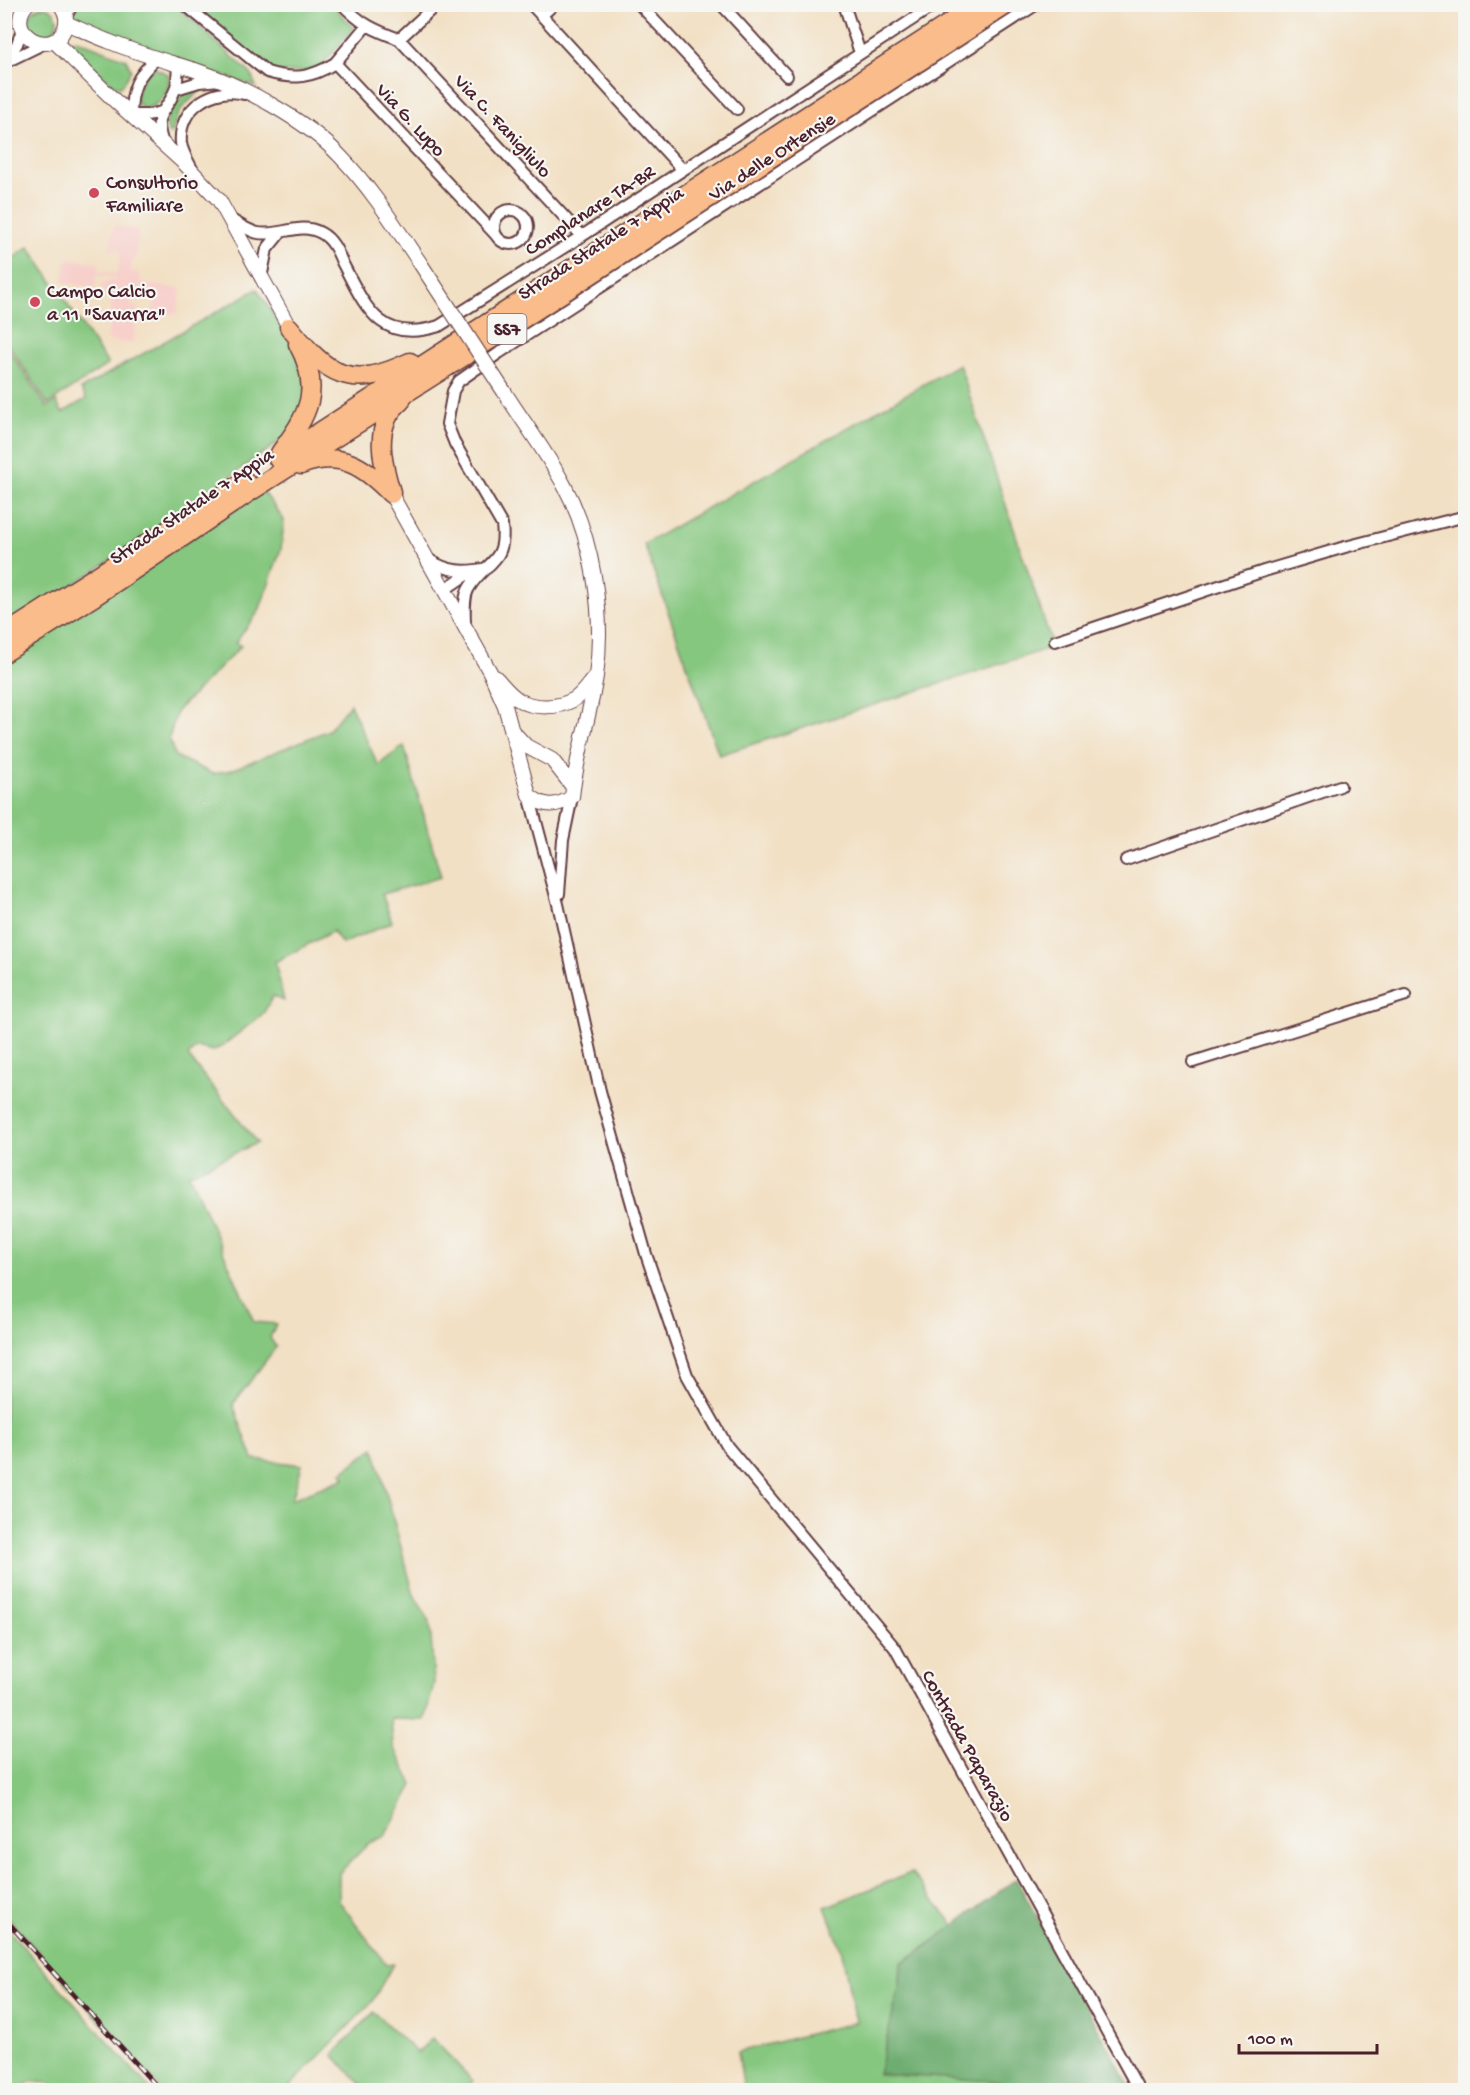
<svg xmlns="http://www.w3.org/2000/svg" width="1470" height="2095" font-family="'Gochi Hand',sans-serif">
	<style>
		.built { fill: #f7d0cc }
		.green { fill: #86c780; stroke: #687356; stroke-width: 1.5 }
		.forest { fill: #6cac6e; stroke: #5b664c; stroke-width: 1.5 }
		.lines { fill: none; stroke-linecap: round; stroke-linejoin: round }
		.minor-casing { stroke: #633c42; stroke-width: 14 }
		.tertiary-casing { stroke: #633c42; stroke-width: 16 }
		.trunk-casing { stroke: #633c42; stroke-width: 21 }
		.minor { stroke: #fff; stroke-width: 10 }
		.tertiary { stroke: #fff; stroke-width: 14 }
		.trunk { stroke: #f9bc8a; stroke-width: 18 }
		.rail-casing { stroke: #4a1f2b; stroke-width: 5 }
		.rail { stroke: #f6f6f2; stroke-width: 3; stroke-dasharray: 9; stroke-linecap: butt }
		.tertiary-bridge-casing { stroke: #633c42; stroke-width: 16; stroke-linecap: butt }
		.tertiary-bridge { stroke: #fff; stroke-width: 14 }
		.poi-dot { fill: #d1495b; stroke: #f6f6f2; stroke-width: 2 }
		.labels { text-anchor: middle; stroke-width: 4.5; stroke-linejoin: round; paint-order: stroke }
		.shield { fill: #f6f6f2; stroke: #7e6067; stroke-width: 1.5 }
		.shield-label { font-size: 18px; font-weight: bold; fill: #4a1f2b }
		.street-label { font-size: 20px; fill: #4a1f2b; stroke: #f6f6f2 }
		.poi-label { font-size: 20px; fill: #4a1f2b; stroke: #f6f6f2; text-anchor: start }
	</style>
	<rect width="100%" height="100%" fill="#f6f6f2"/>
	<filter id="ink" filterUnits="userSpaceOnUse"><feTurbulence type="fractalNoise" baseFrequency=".0167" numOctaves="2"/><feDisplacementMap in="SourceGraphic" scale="12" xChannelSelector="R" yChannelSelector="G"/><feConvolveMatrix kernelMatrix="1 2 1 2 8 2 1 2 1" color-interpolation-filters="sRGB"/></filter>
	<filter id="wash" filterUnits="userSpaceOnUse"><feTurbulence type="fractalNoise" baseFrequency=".008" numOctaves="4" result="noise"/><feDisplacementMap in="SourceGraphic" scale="24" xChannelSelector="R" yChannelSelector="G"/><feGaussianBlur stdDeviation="1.35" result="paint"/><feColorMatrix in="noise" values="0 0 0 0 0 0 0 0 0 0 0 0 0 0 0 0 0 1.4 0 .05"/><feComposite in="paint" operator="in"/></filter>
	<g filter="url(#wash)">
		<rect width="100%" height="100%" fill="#f2e0c4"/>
		<path class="built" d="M 114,226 L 139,230 L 135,260 L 132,260 L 131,271 L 132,273 L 136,270 L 142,280 L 140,281 L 141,283 L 181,289 L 177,314 L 152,312 L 154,300 L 133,297 L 131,306 L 138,307 L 133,344 L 107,340 L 112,302 L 100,285 L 110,280 L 116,280 L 117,278 L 97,275 L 95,288 L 63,282 L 67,258 L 99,263 L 98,271 L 117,274 L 121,252 L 109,249 Z"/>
		<path class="green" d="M 72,5 L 176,5 L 251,74 L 256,87 L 83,30 L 66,23 Z
			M 184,5 L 333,5 L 354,28 L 316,72 L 267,72 Z
			M29 21a14 14 0 1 1 28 0a14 14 0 1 1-28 0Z
			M 70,40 L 77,40 L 126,59 L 131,70 L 124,83 L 119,87 L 112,84 L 70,44 Z
			M 155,68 L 168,74 C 172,88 162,101 150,108 L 139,105 L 136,101 C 136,88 144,73 155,68 Z
			M 198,87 L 202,89 C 186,105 177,107 173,132 L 169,134 C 159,116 182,91 198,87 Z
			M 29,247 L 108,364 L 48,404 L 5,340 L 5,264 Z
			M 257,289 L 303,361 L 306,402 L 289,435 L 116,557 L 5,629 L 4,343 L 47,407 L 56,401 L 62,413 L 86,399 L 81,389 Z
			M 959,364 L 1053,647 L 719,755 L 644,544 Z
			M 263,491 L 284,520 L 281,549 L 259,611 L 235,643 L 241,646 L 177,711 L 169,738 L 175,756 L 213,774 L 231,770 L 329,730 L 350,704 L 378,765 L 404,746 L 441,877 L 382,894 L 392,922 L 342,944 L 333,931 L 275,962 L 284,1001 L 273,996 L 263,1014 L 222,1046 L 213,1051 L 197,1047 L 188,1056 L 257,1143 L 189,1174 L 254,1322 L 276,1324 L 270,1338 L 276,1347 L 233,1404 L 253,1459 L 302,1465 L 292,1499 L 345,1478 L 342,1472 L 374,1448 L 414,1595 L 430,1622 L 434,1683 L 425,1720 L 391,1719 L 393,1745 L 413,1785 L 385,1836 L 369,1843 L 339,1873 L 339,1901 L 386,1964 L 393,1964 L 372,2002 L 286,2090 L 162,2090 L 5,1915 L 4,662 Z
			M 911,1873 L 955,1926 L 901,1963 L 900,1985 L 896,2004 L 946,2077 L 995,2081 L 1012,2085 L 1012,2090 L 744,2090 L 738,2052 L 856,2022 L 841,1948 L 825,1907 Z
			M 4,1926 L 5,1926 L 151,2090 L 58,2090 L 50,2083 L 30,2082 L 15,2090 L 5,2090 Z
			M 374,2012 L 417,2053 L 432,2038 L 473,2081 L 464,2090 L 367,2090 L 333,2055 Z"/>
		<path class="forest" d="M 1016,1879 L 1132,2090 L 1012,2090 L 1012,2085 L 995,2081 L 878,2074 L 900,1985 L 901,1963 L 916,1954 Z"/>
	</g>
	<g filter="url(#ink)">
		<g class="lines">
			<defs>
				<path id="minor" d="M 184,4 L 267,72 C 294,80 311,78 335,63
					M 342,4 C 361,24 374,30 399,39 L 582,236
					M 531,4 L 682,169
					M 639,4 L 737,109
					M 721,4 L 787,76
					M 844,4 L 860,53
					M 66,16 L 73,4
					M 541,16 L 554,4
					M 366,26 L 335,63 L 496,235
					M 399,39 L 437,4
					M 157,58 C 137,76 131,88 131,115 L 148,115 L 161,112
					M 5,62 L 17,44 L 22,30
					M 4,63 L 45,43
					M 176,89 L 199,82 L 219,80
					M 163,144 C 152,109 165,117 175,90 C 178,83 177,73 178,65
					M 192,169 C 188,161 182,151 181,143 C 178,108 213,86 244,94
					M494 227a17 17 0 1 1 34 0a17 17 0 1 1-34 0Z
					M 230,219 C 239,224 248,231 258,233 C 280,237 300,221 321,233 C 332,239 337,250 342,262 C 365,306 379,345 439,326 L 582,236 L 936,4
					M 261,278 L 267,249 L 280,233
					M 428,559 C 448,572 464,573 487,568
					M 444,590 L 469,573
					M 465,625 C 465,613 463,598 469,588 C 485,561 507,564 502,525 L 455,444 L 447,424 L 453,391 L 459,381 L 499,353 L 1037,4
					M 1055,641 L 1264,571 L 1345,547 L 1466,516
					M 529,795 L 558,904 L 600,1091 L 646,1254 L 687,1375 L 727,1446 L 895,1648 L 1139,2090
					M 1126,860 L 1340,786
					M 559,894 L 563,840 L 572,797
					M 1193,1062 L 1406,995"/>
				<path id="tertiary" d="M 27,4 C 2,34 54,61 65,27 C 68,19 65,11 60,4
					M 66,23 C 80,29 94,36 108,41 C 136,53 166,61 195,70 C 243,86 306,120 340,156 C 371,188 395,226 420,263
					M 54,41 L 113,99 L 184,163 L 219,200 L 289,327
					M 391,494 L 490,672 L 505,706 L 529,795 C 543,807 556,808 572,797 C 576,756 590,716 596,676 C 605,615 593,539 564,485 C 547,453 524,423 505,393
					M 495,677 C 502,684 510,695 519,700 C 534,709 558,708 573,700 C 582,695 587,686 593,679
					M 514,733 L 526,746 L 552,760 L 573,787"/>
				<path id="trunk" d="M 289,327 C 328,375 349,391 410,362
					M 280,453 C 308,415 323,390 298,344
					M 278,459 L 979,4
					M 301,465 C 340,450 364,466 391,494
					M 391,492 C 382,462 372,424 401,401
					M 4,635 L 245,481
					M 4,653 L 95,596 L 248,493 L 493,338 L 1008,4"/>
			</defs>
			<use href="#minor" class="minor-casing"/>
			<use href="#tertiary" class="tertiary-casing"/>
			<use href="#trunk" class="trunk-casing"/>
			<use href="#minor" class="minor"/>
			<use href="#tertiary" class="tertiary"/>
			<use href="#trunk" class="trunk"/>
			<defs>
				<path id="rail" d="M 4,1918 L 160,2090"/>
			</defs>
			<use href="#rail" class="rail-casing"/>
			<use href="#rail" class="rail"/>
			<defs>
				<path id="tertiary-bridge" d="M 420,263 L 505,393"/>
			</defs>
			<use href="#tertiary-bridge" class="tertiary-bridge-casing"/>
			<use href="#tertiary-bridge" class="tertiary-bridge"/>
		</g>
	</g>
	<g class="poi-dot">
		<circle cx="94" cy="193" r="6"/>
		<circle cx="35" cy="302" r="6"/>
	</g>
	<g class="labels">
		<rect class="shield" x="487.5" y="314" width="39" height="30" rx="4.5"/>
		<g class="shield-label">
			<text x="507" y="335">SS7</text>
		</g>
		<g class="street-label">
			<text transform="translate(412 119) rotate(47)" y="7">Via G. Lupo</text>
			<text transform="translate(504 125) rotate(47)" y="7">Via C. Fanigliulo</text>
			<text transform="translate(771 155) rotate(-33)" y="7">Via delle Ortensie</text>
			<text transform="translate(589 209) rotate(-33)" y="7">Complanare TA-BR</text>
			<text transform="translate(600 242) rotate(-33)" y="7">Strada Statale 7 Appia</text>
			<text transform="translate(191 505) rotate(-34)" y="7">Strada Statale 7 Appia</text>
			<text transform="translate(969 1745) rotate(61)" y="7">Contrada Paparazio</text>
		</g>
		<g class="poi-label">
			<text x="106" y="188">Consultorio<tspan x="106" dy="23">Familiare</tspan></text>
			<text x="47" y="297">Campo Calcio<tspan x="47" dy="23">a 11 "Savarra"</tspan></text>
		</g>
	</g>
	<rect width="1470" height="2095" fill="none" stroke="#f6f6f2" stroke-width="24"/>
	<path d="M1239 2044v9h138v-9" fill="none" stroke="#4a1f2b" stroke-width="3"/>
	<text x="1248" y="2044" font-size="18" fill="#4a1f2b" stroke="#f6f6f2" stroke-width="4.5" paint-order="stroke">100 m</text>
</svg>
